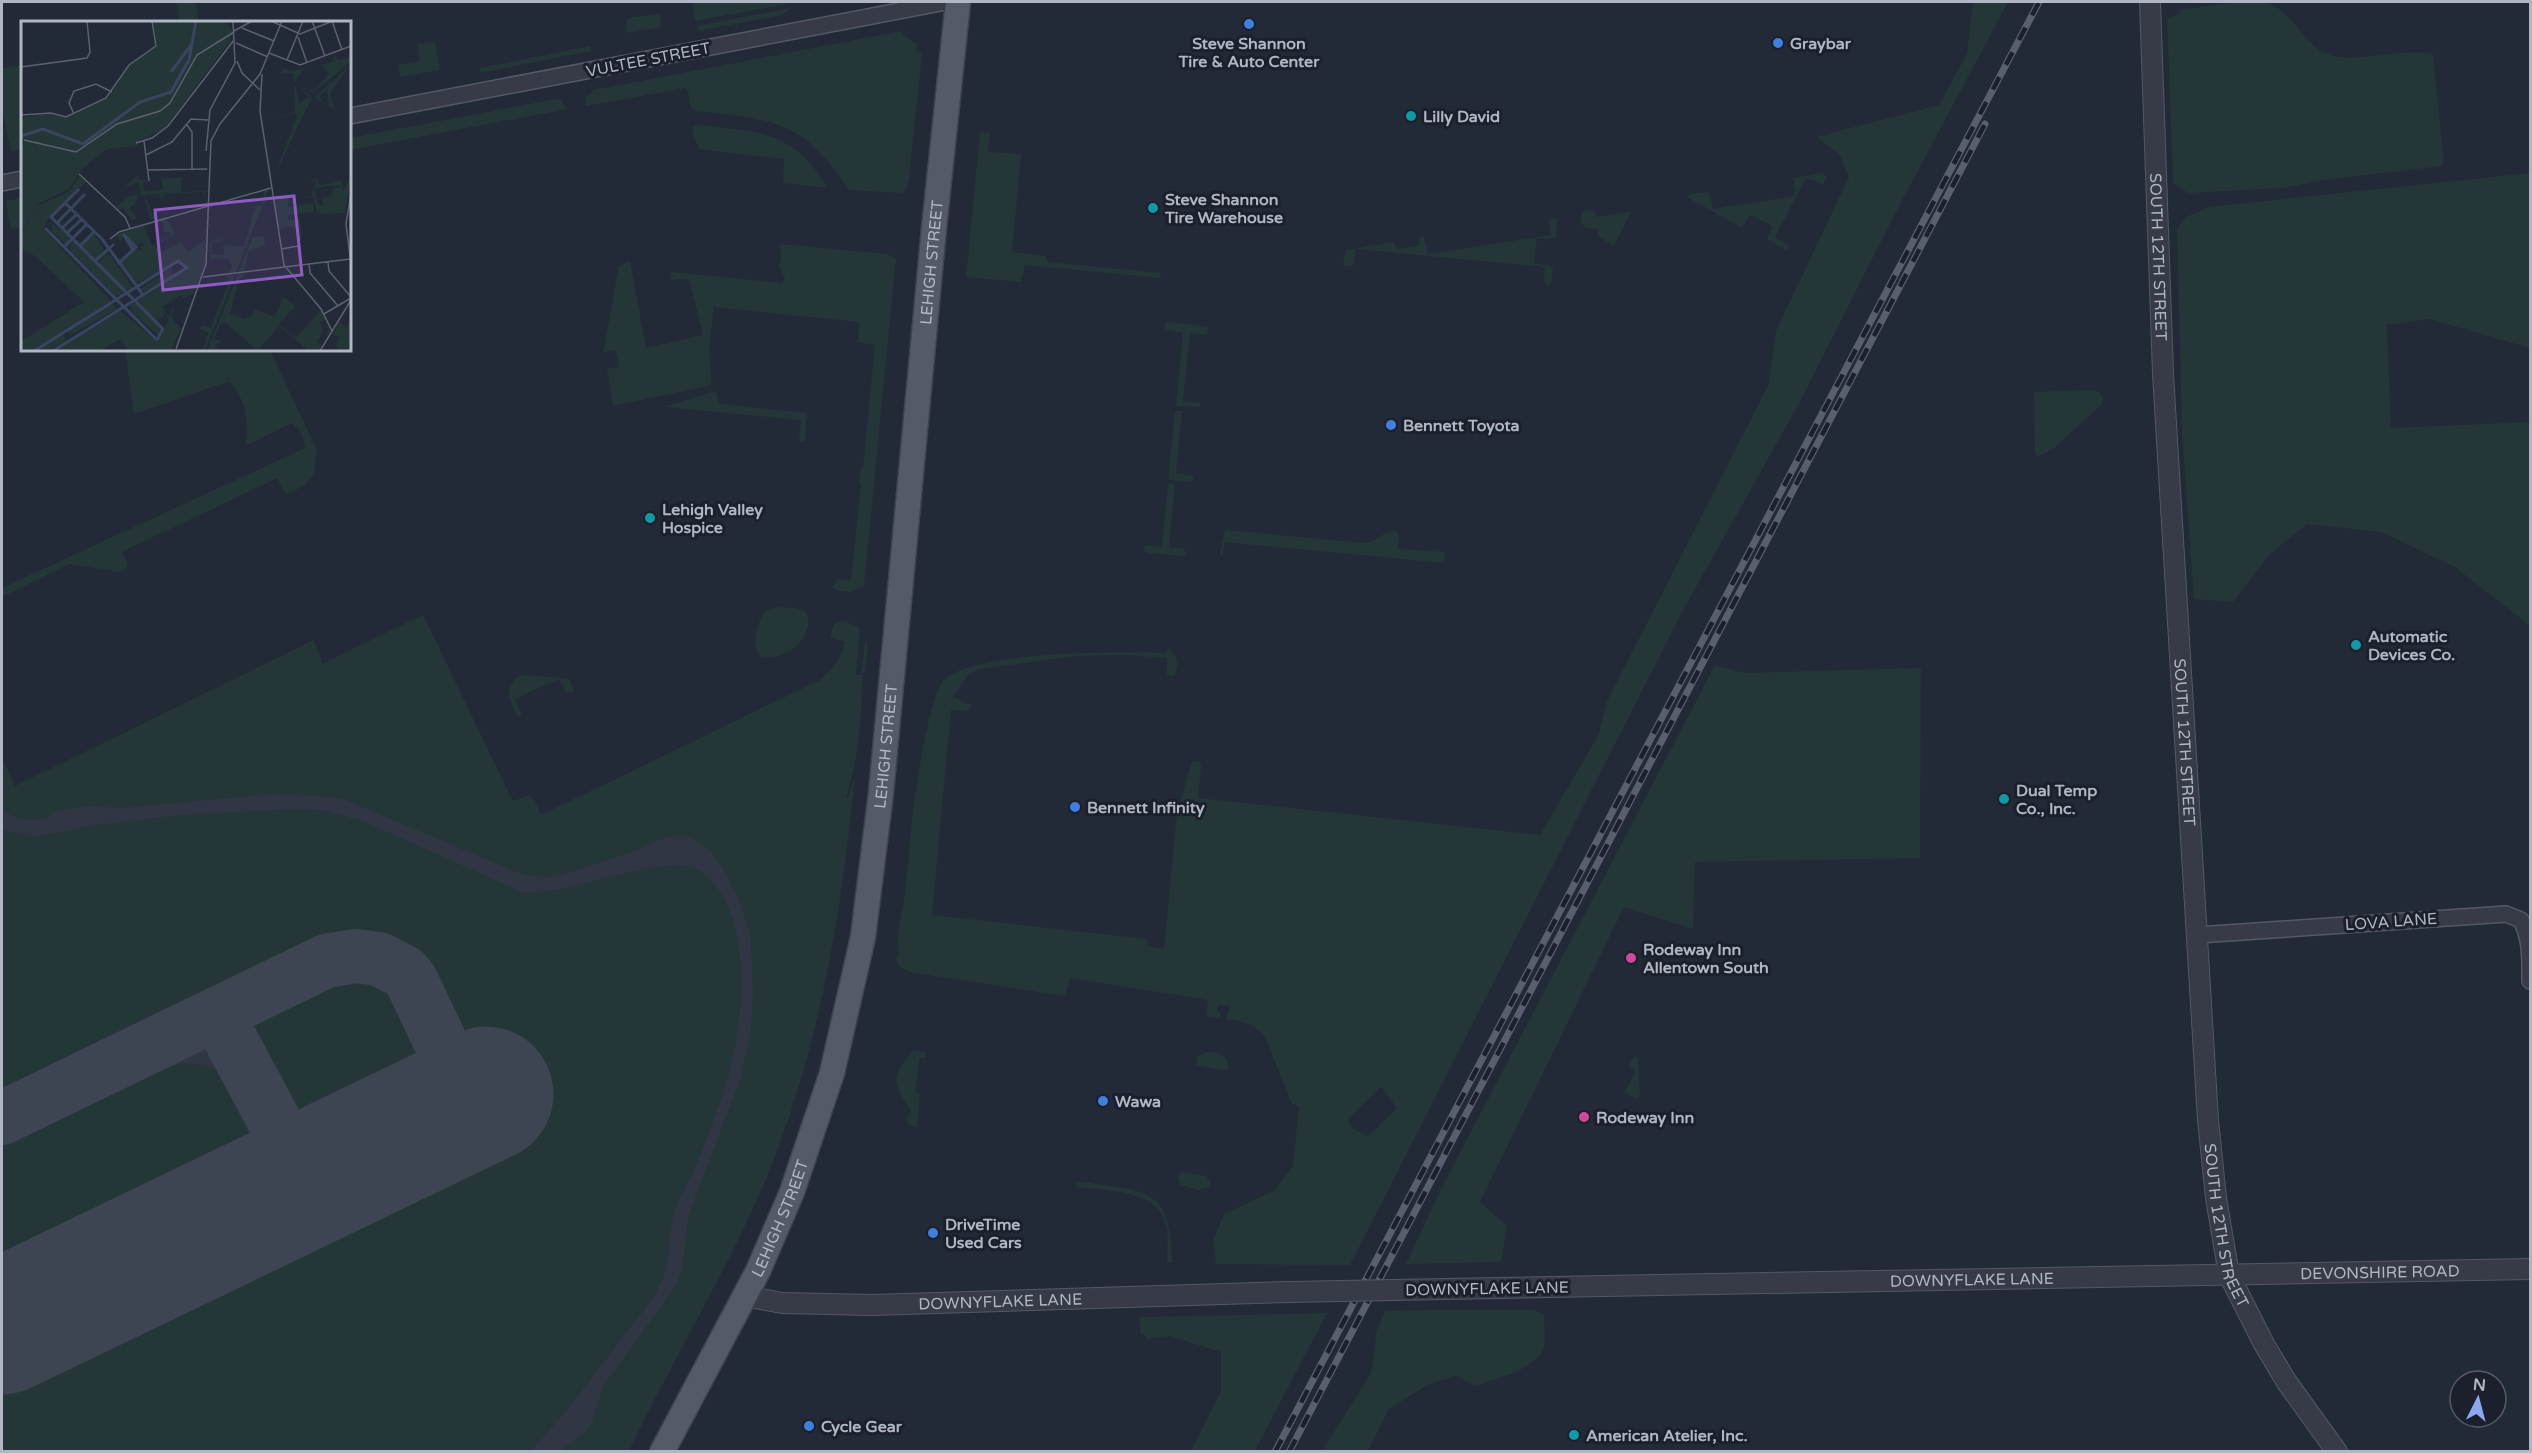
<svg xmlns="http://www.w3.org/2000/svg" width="2532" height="1453" font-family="'Varela Round',sans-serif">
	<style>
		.airport { fill: #303644 }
		.green { fill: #253639; fill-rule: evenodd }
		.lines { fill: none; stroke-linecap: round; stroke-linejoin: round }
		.taxiway { stroke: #3d4452; stroke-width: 54 }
		.runway { stroke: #3d4452; stroke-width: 135 }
		.minor-casing { stroke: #535965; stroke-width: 18 }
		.tertiary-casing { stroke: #535965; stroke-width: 22 }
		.primary-casing { stroke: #3f4451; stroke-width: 27 }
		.minor { stroke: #363b47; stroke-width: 15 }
		.tertiary { stroke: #363b47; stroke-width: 20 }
		.primary { stroke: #545a67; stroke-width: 24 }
		.rail-casing { stroke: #585f6e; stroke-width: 7 }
		.rail { stroke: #1b202c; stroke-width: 4.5; stroke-dasharray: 14; stroke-linecap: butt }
		.tertiary-bridge-casing { stroke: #535965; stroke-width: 22; stroke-linecap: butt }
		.tertiary-bridge { stroke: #363b47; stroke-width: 20 }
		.shop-dot { fill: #3f7fe0; stroke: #1b202c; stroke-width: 2 }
		.culture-dot { fill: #0f9aa8; stroke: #1b202c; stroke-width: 2 }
		.hotel-dot { fill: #d1479c; stroke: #1b202c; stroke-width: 2 }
		.labels { text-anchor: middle; stroke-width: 6; stroke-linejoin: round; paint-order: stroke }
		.poi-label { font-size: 16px; font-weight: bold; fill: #b0b6c4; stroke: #1b202c; text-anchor: start }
		.street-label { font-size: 16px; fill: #b0b6c4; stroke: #1b202c }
		.inset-river { fill: none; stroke: #39455f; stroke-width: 3 }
		.inset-road { fill: none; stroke: #5b616f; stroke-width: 1.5 }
		.view { fill: #8e5cc1; fill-opacity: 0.15; stroke: #8e5cc1; stroke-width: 3 }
		.inset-edge { fill: none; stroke: #b0b6c4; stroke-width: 3 }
	</style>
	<rect width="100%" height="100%" fill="#222937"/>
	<path class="airport" d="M 423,615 L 532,845 L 847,675 L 797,1030 L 605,1451 L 2,1451 L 2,789 L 20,811 Z"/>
	<path class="green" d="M 176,2 L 195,2 L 199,22 L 180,22 Z
		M 692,2 L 793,2 L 793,3 L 695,21 Z
		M 1973,2 L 2008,2 L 1898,208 L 1802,398 L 1681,614 L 1350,1265 L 1216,1264 L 1213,1240 L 1224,1214 L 1275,1190 L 1293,1166 L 1299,1106 L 1292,1104 L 1266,1039 C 1255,1024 1243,1021 1226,1019 L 1230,1006 L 1218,1005 L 1217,1012 L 1221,1013 L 1220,1018 L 1209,1017 L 1206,1014 L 1208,1000 L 1070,978 L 1065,996 L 909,972 L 899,966 L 896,958 L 899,954 C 895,936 901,918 904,900 C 907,876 909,852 911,828 C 914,800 928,700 943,681 C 968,651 1125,651 1166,653 L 1168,648 C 1178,656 1180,665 1174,676 L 1167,675 L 1167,658 L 1127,655 L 1075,656 L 980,669 L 967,676 L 953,697 L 971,705 L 969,711 L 951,710 L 932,915 L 1147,939 L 1147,946 L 1164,949 L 1177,812 L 1192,761 L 1200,762 L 1201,766 L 1198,798 L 1540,835 L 1598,736 L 1607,701 L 1768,386 L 1776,331 L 1849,177 L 1839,154 L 1816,137 L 1939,105 L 1967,54 ZM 1381,1087 L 1397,1108 L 1368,1136 L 1352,1128 L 1348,1119 Z
		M 2235,2 C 2243,2 2254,0 2263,2 C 2291,7 2301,43 2327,54 C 2354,65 2402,47 2433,54 L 2444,162 L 2442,166 L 2323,180 L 2283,188 L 2188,193 L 2173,183 L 2167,18 L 2179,14 L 2180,10 Z
		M 790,8 L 785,13 L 777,16 L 698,31 L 697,26 Z
		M 660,14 L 661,27 L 626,33 L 627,18 Z
		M 902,31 L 902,35 L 906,36 L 907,39 L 909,38 L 920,47 L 916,47 L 916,50 L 922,53 L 909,179 L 906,190 L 902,193 L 849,190 C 803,120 774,119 696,111 L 690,107 L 688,90 L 685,88 L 586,106 L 586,97 L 594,90 Z
		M 435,41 L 440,70 L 400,77 L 398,65 L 420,61 L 417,44 Z
		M 590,46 L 591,51 L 480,73 L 480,68 Z
		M 21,65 L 22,149 L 11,152 L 2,109 L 2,68 Z
		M 556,99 L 561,100 L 567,109 L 350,150 L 350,138 Z
		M 698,125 C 759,132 793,130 828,188 L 783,183 L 784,159 L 699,149 L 693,134 L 693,126 Z
		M 980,132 L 990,133 L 988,152 L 1021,154 L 1012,252 L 1046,256 L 1047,262 L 1161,273 L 1160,278 L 1025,265 L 1021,282 L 966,277 Z
		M 1823,173 L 1827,178 L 1823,184 L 1806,178 L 1775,237 L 1789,246 L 1787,251 L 1767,239 L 1773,226 L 1750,215 L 1742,228 L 1687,197 L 1690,194 L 1709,192 L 1713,209 L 1795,196 L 1794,178 Z
		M 2530,173 L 2530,348 L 2429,319 L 2387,325 L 2391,428 L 2530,422 L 2530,626 L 2455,567 L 2381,532 L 2307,524 L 2269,555 L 2233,602 L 2194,599 L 2182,432 L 2177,229 L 2186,217 L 2209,207 Z
		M 22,198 L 22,227 L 11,229 L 6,201 Z
		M 1594,210 L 1596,217 L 1631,212 L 1614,246 L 1598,236 L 1598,229 L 1586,228 L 1581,223 L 1581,213 L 1584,211 Z
		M 1553,216 L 1557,219 L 1556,237 L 1555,239 L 1537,238 L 1534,263 L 1550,266 L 1553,268 L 1551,284 L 1548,286 L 1544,282 L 1545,267 L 1356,249 L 1354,265 L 1346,267 L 1343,264 L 1346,250 L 1394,242 L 1397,249 L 1419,246 L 1420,237 L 1424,237 L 1428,254 L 1551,235 L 1549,222 Z
		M 780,244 L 887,254 L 896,258 L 864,586 L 850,592 L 835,590 L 833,587 L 837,579 L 851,580 L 861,483 L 859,482 L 861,468 L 863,467 L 875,345 L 858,342 L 859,322 L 714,307 L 709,349 L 712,385 L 613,406 L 607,369 L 619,367 L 616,350 L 603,352 L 619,266 L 630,261 L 646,348 L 703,335 L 689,279 L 671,280 L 670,272 L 782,283 L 785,278 L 779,266 L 781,256 Z
		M 1168,322 L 1209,327 L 1206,335 L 1190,333 L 1183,401 L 1201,403 L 1200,407 L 1176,406 L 1183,333 L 1165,329 L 1165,323 Z
		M 125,350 L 270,350 L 317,450 L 314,475 L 305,485 L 286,495 L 277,478 L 122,552 L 128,564 L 126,569 L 120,572 L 69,564 L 2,597 L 2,588 L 305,448 L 301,432 L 292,423 L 246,446 C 248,418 247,404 230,381 L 134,414 Z
		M 2091,390 L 2099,392 L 2103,398 L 2102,404 L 2054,448 L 2038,457 L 2035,453 L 2034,392 Z
		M 716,391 L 719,404 L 807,413 L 805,441 L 799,442 L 801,420 L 664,407 Z
		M 1175,411 L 1182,411 L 1176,473 L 1193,476 L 1193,481 L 1190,482 L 1168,480 Z
		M 1168,483 L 1175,484 L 1169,547 L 1183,549 L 1186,552 L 1185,556 L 1147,553 L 1143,549 L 1146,545 L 1162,547 Z
		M 1225,530 L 1364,543 C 1376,542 1382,532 1394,531 L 1399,534 L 1398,549 L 1445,552 L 1444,563 L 1225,542 L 1222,558 L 1220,552 Z
		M 781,607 C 788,608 800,607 805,612 C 809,615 808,620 808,625 C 806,645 780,661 761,657 C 750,645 757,623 765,611 Z
		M 423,615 L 513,801 L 529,795 L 535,801 L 541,815 L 820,680 C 832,669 842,658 845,642 L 830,637 L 834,623 L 845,621 L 860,628 L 856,675 L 861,675 L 866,637 L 868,649 L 865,672 L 862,673 C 862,715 859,757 846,798 L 848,798 L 855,776 C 841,917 820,1047 766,1179 C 727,1272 672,1360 629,1451 L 560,1451 L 586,1431 L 592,1422 L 604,1385 L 675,1287 L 682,1271 L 689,1214 L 739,1083 L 751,1032 L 753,998 L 751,939 L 740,902 L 724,870 L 711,852 L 694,839 L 683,836 L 666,837 L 636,851 L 554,877 L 528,876 L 512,870 L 343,799 L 318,796 L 272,794 L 122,808 L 89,806 L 54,812 L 45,819 L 25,820 L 12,816 L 2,809 L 2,758 L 15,786 L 314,640 L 323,664 Z
		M 1715,665 L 1744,673 L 1921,668 L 1920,858 L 1695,862 L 1693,929 L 1624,907 L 1480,1202 L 1507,1226 L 1501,1262 L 1406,1264 L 1440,1191 Z
		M 520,675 L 565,678 L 570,680 L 574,689 L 572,692 L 566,692 L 559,679 L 515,699 L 522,716 L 518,717 C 510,701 502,688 520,675 Z
		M 294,809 L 325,810 L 365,822 L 522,892 C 531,892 540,892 549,891 C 583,887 672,852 700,871 C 748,905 745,989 736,1041 C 730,1082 712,1123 698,1162 C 691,1177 682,1192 676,1207 C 667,1230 672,1255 663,1278 C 654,1301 634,1322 619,1342 C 591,1379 563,1417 531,1451 L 2,1451 L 2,1362 L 499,1121 L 426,971 C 394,941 368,932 325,944 L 2,1100 L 2,830 L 34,837 L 97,825 L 179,815 Z
		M 366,976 C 391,986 397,996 410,1019 C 447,1088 368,1108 320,1132 L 310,1133 L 296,1122 L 253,1031 C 264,1004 337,979 366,976 Z
		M 913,1050 L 926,1053 L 925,1058 L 920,1057 L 915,1092 L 920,1094 L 917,1127 L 909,1125 L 906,1119 L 911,1111 C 892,1082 891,1077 913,1050 Z
		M 1208,1052 L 1222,1054 L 1228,1061 L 1228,1069 L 1225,1071 L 1196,1065 L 1198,1056 Z
		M 1635,1055 L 1638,1058 L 1640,1097 L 1636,1099 L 1624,1093 L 1635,1073 L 1634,1069 L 1628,1066 Z
		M 184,1063 C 213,1065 228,1072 242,1099 C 251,1116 251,1137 241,1155 C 224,1182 146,1215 116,1230 C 78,1248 40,1267 2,1285 L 2,1140 L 130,1078 L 133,1079 Z
		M 1182,1172 L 1206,1176 L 1211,1182 L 1209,1187 L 1199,1190 L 1180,1185 L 1178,1177 Z
		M 1077,1181 C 1143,1192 1172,1183 1172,1263 L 1167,1263 C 1167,1251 1169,1236 1166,1225 C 1157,1188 1105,1191 1076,1187 Z
		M 1430,1310 L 1533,1310 L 1544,1314 C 1544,1324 1546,1337 1544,1347 C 1538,1369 1494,1380 1475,1386 L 1456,1376 L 1429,1384 L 1389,1409 L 1368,1451 L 1322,1451 L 1371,1373 L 1377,1330 L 1385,1311 Z
		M 1327,1313 L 1255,1451 L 1191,1451 L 1221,1391 L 1221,1352 L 1169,1336 L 1148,1339 L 1140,1333 L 1140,1317 Z"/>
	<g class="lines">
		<path class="taxiway" d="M 217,1014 L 306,1180
			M 2,1118 L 326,961 L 356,956 L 379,959 L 404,972 L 411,980 L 469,1102"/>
		<path class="runway" d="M 2,1327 L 486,1094"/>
		<defs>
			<path id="minor" d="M 350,116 L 946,2
				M 2,183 L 22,179
				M 2198,935 L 2506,914 L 2521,920 C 2531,939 2530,960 2530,981"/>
			<g id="tertiary">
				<path id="s1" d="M 2150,2 L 2163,374 L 2208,1120 L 2216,1198 L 2229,1275 L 2264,1344 L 2286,1381 L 2337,1452"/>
				<path id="s2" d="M 1446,1289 L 2530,1269"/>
				<path id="s3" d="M 745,1296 L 782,1303 L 872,1305 L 1288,1292"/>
			</g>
			<g id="primary">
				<path id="s4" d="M 662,1452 L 758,1271 L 792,1192 L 832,1073 L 863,937 L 881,793 L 934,228 L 958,2"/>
			</g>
		</defs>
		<use href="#minor" class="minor-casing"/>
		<use href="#tertiary" class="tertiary-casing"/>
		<use href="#primary" class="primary-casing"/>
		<use href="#minor" class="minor"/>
		<use href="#tertiary" class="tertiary"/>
		<use href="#primary" class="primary"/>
		<defs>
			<path id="rail" d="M 1275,1452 L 2039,2
				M 1289,1452 L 1985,124"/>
		</defs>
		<use href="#rail" class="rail-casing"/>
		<use href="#rail" class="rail"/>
		<defs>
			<path id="tertiary-bridge" d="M 1288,1292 L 1446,1289"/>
		</defs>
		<use href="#tertiary-bridge" class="tertiary-bridge-casing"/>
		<use href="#tertiary-bridge" class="tertiary-bridge"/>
	</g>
	<g class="shop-dot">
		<circle cx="1249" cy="24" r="6"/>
		<circle cx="1778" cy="43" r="6"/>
		<circle cx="1391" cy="425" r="6"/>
		<circle cx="1075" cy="807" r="6"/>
		<circle cx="1103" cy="1101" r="6"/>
		<circle cx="933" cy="1233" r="6"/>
		<circle cx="809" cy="1426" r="6"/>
	</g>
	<g class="culture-dot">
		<circle cx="1411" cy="116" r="6"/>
		<circle cx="1153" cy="208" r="6"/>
		<circle cx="650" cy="518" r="6"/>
		<circle cx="2356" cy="645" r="6"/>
		<circle cx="2004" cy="799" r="6"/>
		<circle cx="1574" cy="1435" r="6"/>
	</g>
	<g class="hotel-dot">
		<circle cx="1631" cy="958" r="6"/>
		<circle cx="1584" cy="1117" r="6"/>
	</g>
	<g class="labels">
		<g class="poi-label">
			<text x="1249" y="49" text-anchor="middle">Steve Shannon<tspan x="1249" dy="18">Tire &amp; Auto Center</tspan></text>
			<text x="1790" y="49">Graybar</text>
			<text x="1423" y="122">Lilly David</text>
			<text x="1165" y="205">Steve Shannon<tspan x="1165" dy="18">Tire Warehouse</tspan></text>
			<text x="1403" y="431">Bennett Toyota</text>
			<text x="662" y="515">Lehigh Valley<tspan x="662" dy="18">Hospice</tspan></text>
			<text x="2368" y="642">Automatic<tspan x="2368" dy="18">Devices Co.</tspan></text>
			<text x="2016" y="796">Dual Temp<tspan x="2016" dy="18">Co., Inc.</tspan></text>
			<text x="1087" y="813">Bennett Infinity</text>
			<text x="1643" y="955">Rodeway Inn<tspan x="1643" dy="18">Allentown South</tspan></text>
			<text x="1115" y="1107">Wawa</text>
			<text x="1596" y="1123">Rodeway Inn</text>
			<text x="945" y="1230">DriveTime<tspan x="945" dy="18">Used Cars</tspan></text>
			<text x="821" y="1432">Cycle Gear</text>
			<text x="1586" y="1441">American Atelier, Inc.</text>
		</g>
		<g class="street-label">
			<text transform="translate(648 59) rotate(-11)" y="6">VULTEE STREET</text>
			<text dy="6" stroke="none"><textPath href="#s1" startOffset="255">SOUTH 12TH STREET</textPath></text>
			<text dy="6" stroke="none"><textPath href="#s4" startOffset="1234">LEHIGH STREET</textPath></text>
			<text dy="6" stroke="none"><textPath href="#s1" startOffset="741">SOUTH 12TH STREET</textPath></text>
			<text dy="6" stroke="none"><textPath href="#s4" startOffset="748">LEHIGH STREET</textPath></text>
			<text transform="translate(2391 921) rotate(-4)" y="6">LOVA LANE</text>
			<text dy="6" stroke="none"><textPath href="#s4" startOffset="262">LEHIGH STREET</textPath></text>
			<text dy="6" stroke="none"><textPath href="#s1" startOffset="1227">SOUTH 12TH STREET</textPath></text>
			<text dy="6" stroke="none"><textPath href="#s2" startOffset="934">DEVONSHIRE ROAD</textPath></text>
			<text dy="6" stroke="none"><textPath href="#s2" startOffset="526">DOWNYFLAKE LANE</textPath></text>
			<text transform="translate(1487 1288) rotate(-1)" y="6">DOWNYFLAKE LANE</text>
			<text dy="6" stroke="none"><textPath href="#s3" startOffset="256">DOWNYFLAKE LANE</textPath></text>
		</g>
	</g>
	<g transform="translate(21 21)">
		<rect width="330" height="330" fill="#222937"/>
		<path d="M 132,0 L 203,0 L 211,9 L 210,19 L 143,108 L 117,120 L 117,125 L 86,128 L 61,148 L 48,168 L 17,183 L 0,212 L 0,97 L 28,92 L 45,97 L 88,76 L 107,46 L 136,23 ZM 313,33 L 317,39 L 330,36 L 330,40 L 292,72 L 278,65 L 292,70 L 308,53 L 300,43 L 283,48 L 276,57 L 275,60 L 275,61 L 274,61 L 272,52 L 258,53 L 262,48 L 258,45 L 270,50 L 312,41 ZM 330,43 L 309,72 L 314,89 L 308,86 L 306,68 L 298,75 L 304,84 L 294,76 ZM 273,65 L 275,65 L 278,83 L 287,76 L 277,66 L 291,76 L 253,156 L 276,95 L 275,92 L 242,100 L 242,96 L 244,99 L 274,91 ZM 117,154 L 120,159 L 126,159 L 122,162 L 123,170 L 142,169 L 140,158 L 129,159 L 160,156 L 160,171 L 184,170 L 185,177 L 182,171 L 144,173 L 140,179 L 138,173 L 124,174 L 134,198 L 129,199 L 123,174 L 117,174 L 114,183 L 108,186 L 116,197 L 111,200 L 101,186 L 99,189 L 95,186 L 109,175 L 120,173 L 118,161 L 103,166 ZM 330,154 L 324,192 L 297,193 L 292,176 L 271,178 L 291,175 L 292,168 L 261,175 L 293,168 L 295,159 L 285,167 L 295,156 L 299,164 L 321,159 L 322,171 ZM 305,165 L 321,165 L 312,168 L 310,175 L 300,177 L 303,184 L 298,185 L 293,168 ZM 58,155 L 65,161 L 29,196 L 22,208 L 90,280 L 11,330 L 0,330 L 0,320 L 63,281 L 14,235 L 0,228 L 0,214 L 16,185 L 49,170 ZM 248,168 L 215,251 L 208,252 L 211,246 L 208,238 L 189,237 L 189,222 L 191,220 L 201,218 L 202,219 L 191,221 L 190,234 L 203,234 L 203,224 L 223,226 L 234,186 L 241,184 L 243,170 ZM 258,176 L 267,178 L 267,186 L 292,182 L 293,191 L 266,194 L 267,199 L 279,197 L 281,218 L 277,218 L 279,209 L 267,205 L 257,209 L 253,178 ZM 145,197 L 153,211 L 154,213 L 134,224 L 139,232 L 160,221 L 168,231 L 184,219 L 184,244 L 173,272 L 162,278 L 160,274 L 141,286 L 144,289 L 161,279 L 143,290 L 149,296 L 152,287 L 155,284 L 150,296 L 160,307 L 165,296 L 150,330 L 108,330 L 99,318 L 79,330 L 35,330 L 100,290 L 135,320 L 141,315 L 148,298 L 141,290 L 143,296 L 134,299 L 117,280 L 167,247 L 158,239 L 115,263 L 99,242 L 112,229 L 122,229 L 119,226 L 123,223 L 121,221 L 116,225 L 103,212 L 100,221 L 94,214 L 123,205 L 131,225 L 153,212 L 143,211 L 141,201 L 136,202 ZM 31,202 L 49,216 L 45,224 L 31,211 ZM 73,213 L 83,229 L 75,238 L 61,225 ZM 243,215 L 244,225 L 228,230 L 223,250 L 218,250 L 232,216 ZM 53,221 L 102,269 L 101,274 L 94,274 L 50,230 L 49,223 ZM 84,233 L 89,234 L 112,267 L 105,269 L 78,243 ZM 151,246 L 151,254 L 124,271 L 119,268 ZM 225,252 L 218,259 L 209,292 L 223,298 L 231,295 L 233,288 L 254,296 L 262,277 L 266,278 L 274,286 L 258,303 L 274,317 L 300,289 L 305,299 L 299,301 L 302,311 L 296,321 L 301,324 L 306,316 L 307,307 L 303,306 L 307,304 L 308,308 L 308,312 L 302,323 L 297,330 L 288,330 L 258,305 L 237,330 L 204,301 L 199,303 L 193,317 L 201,321 L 195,323 L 198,328 L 186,330 L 217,253 ZM 214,254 L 184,330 L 181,330 L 186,317 L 177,313 L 186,316 L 187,312 L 179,308 L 180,304 L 190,307 L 209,258 L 204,255 ZM 91,282 L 96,288 L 48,315 L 47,309 ZM 115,282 L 141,309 L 138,315 L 112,292 L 109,284 ZM 330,299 L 330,330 L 319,330 L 315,325 L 319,316 L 311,314 L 319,301 L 325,307 ZM 42,313 L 46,319 L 28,330 L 15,330 Z" fill="#253639" fill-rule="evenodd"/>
		<path class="inset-river" d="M 150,51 L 170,24M 0,115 L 22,108 L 62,123 L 119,81 L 150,71 L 168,39 L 175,0M 58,168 L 30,196 L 142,308 L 136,319M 44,182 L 81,218 L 122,274M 36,202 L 64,173M 24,207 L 136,319M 41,207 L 56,193M 46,212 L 61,198M 59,225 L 73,211M 43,226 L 66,203M 74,240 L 93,223M 97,243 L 115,226 L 102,213 L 112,229M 13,330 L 157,240 L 166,247M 32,330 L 167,246"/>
		<path class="inset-road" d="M 250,0 L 279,13 L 312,0M 291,0 L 304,35M 311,0 L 321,29M 221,7 L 253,20M 213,10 L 231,0M 277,16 L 286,42M 215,22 L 247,36M 248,32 L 279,44 L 330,25M 266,39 L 282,0M 216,40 L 221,52 L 239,69M 0,46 L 66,37 L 69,31 L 66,0M 241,53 L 239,90 L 263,244 L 300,288 L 311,310M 53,93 L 48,82 L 53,70 L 75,63 L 91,71M 0,94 L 30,92 L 45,96 L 85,77 L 108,44 L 135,25 L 131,0M 166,104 L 171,111 L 171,148M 3,119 L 55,131 L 96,103 L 139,90 L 149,82 L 176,34 L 213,11M 123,120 L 128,160M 115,122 L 131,117 L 147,105 L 213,19M 185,130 L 189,89 L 214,42 L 212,0M 125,134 L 151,121 L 170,98 L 187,99M 126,149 L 186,148M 58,153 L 104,196 L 109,207M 330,173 L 325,203 L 330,243M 89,218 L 98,211 L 250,167M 260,228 L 277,225 L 280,244M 307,241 L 308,250 L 330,276M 288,243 L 289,252 L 317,285M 182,256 L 329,238M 303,293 L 330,277M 155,328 L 185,243 L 190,120 L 199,103 L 239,53 L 261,0M 299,330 L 330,279"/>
		<path class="view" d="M 273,175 L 281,254 L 142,269 L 134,189 Z"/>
		<rect width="330" height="330" class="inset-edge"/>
	</g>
	<rect width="2532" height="1453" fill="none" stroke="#b0b6c4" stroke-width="6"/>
	<g transform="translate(2478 1399) rotate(6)"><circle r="28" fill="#1b202c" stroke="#575c69" stroke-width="1.5"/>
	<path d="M0-4.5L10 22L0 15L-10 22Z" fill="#8aa7ef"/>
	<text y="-9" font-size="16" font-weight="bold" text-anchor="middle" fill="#b0b6c4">N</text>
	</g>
</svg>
